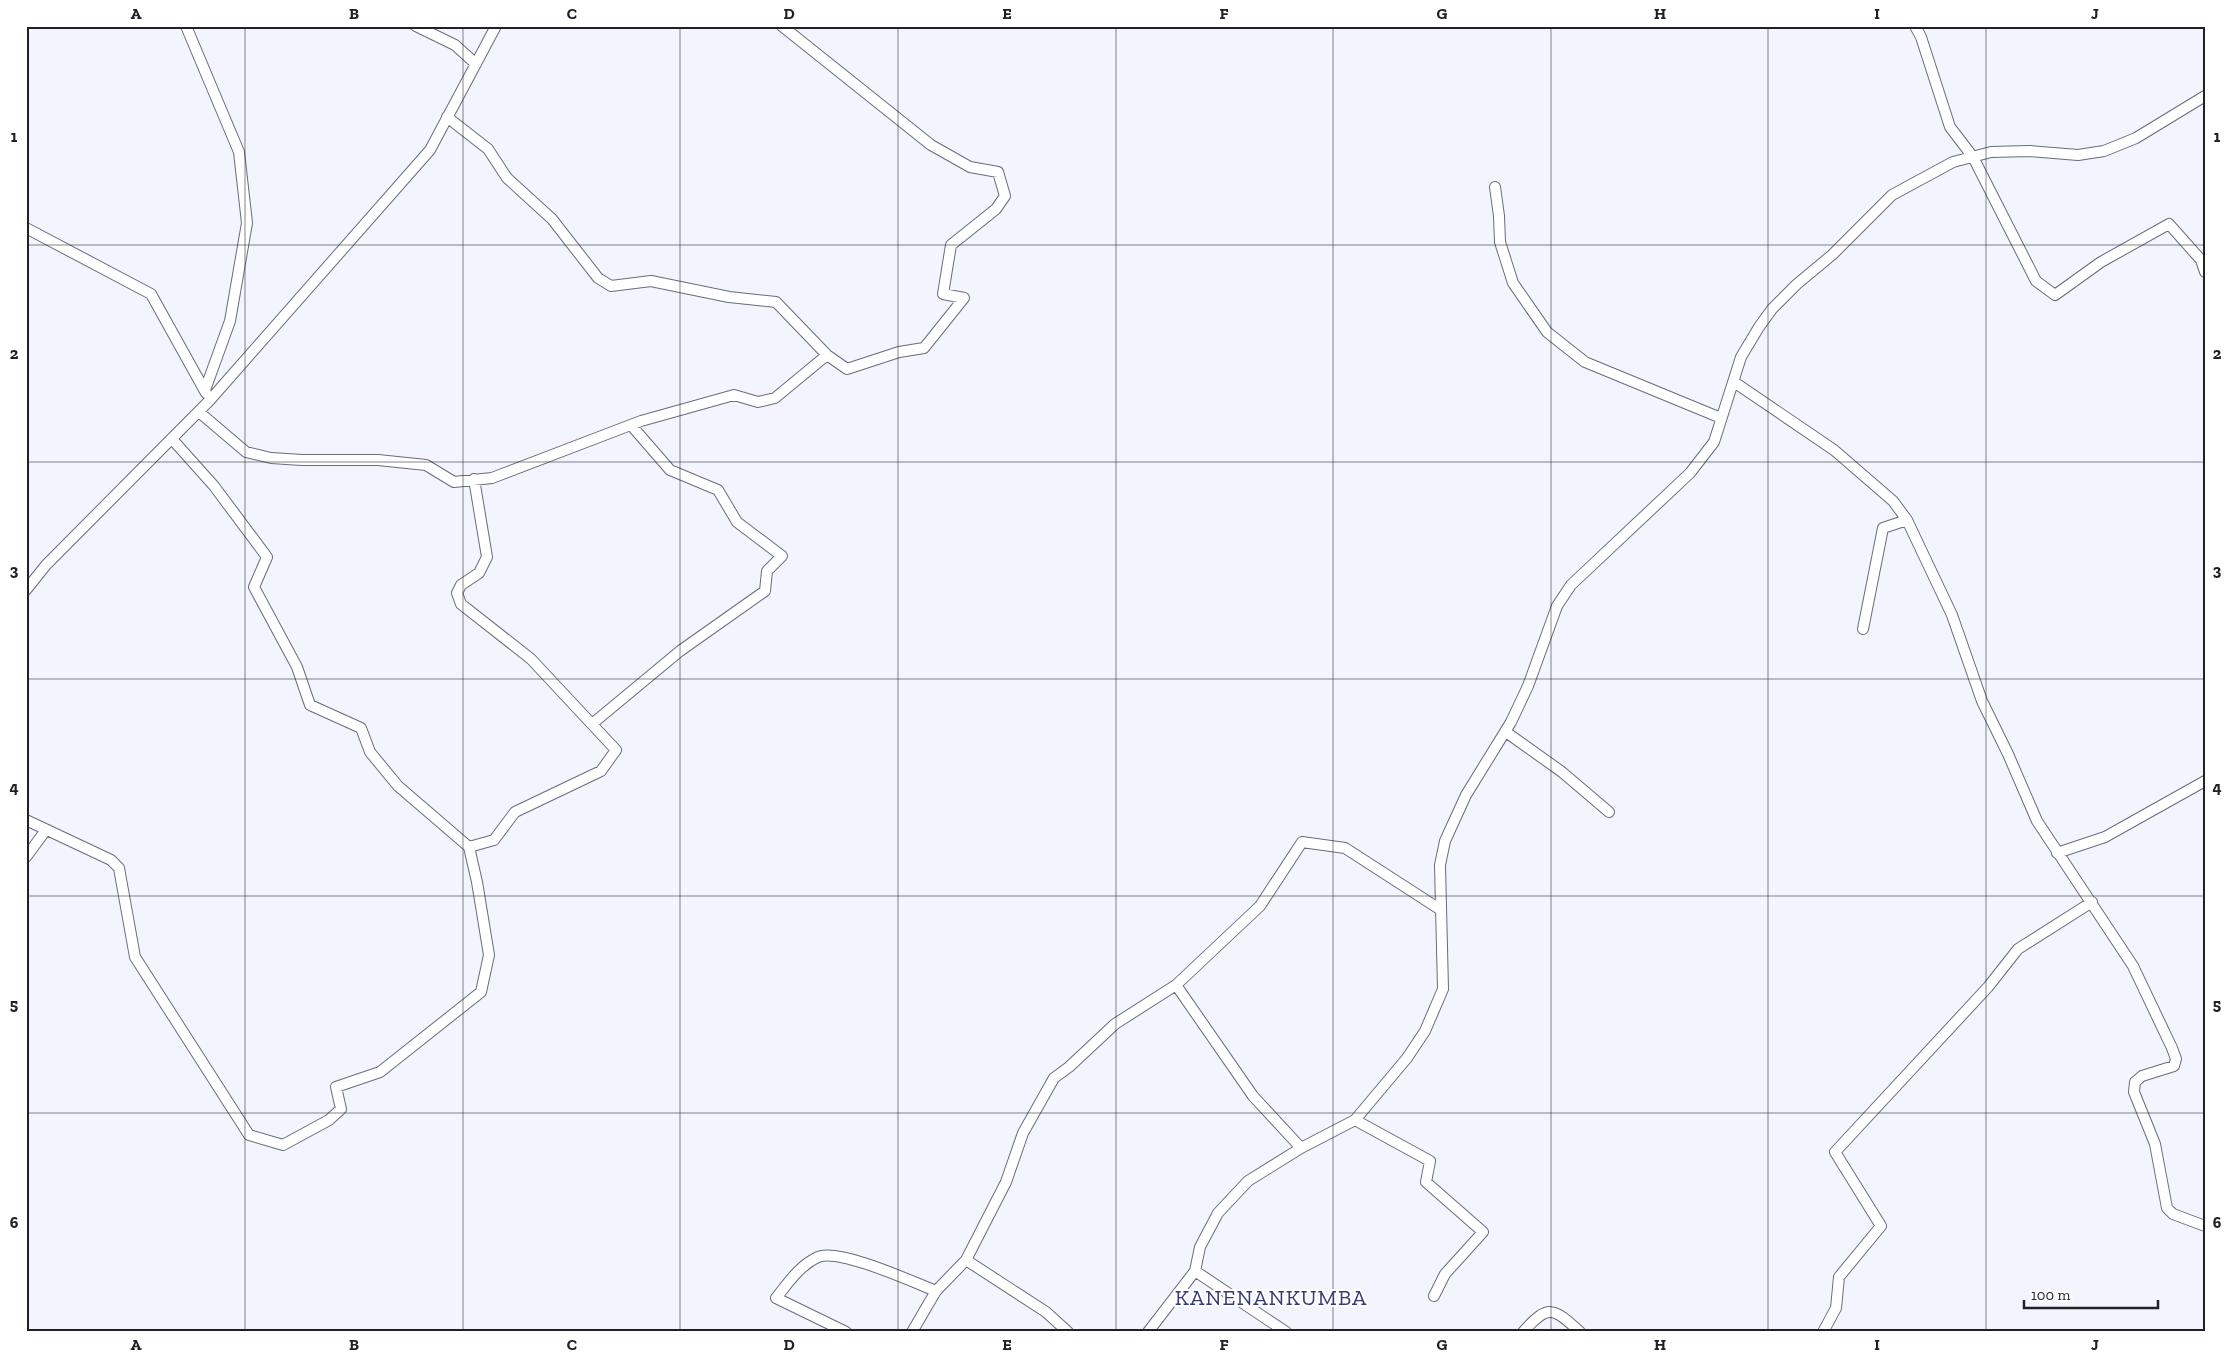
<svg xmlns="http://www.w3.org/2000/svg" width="2231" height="1358" font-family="'Zilla Slab',serif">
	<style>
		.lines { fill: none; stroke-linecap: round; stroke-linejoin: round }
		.minor-casing { stroke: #696c79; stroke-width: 12 }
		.minor { stroke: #fff; stroke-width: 10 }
		.grid { fill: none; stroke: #202127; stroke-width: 1; stroke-opacity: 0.55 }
		.labels { text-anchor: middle; stroke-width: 4; stroke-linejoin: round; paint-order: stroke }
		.quarter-label { font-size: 22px; letter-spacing: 1px; fill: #343c77; stroke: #fff }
		.neatline { fill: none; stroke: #202127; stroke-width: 2 }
		.grid-label { font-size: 16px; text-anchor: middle; font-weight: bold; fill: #202127 }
	</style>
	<rect width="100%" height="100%" fill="#f3f5fe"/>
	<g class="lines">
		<defs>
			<path id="minor" d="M 186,26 L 239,152 L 247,223 L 230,321 L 205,390
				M 416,26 L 455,45 L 476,64
				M 1915,26 L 1921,37 L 1950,127 L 1973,157 L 2036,281 L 2055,295 L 2101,262 L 2169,224 L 2201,260 L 2205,272
				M 447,117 L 488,149 L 507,178 L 552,219 L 598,278 L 611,286 L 651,281 L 729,297 L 776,302 L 827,355 L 847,369 L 899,352 L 924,348 L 964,298 L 943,294 L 951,245 L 996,209 L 1005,196 L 998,172 L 970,167 L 931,145 L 782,26
				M 1495,187 L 1499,216 L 1500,242 L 1513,283 L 1547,332 L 1585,362 L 1721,418
				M 26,228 L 151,294 L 206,393
				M 1734,382 L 1834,450 L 1893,501 L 1907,520 L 1952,615 L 1982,701 L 2008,754 L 2037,821 L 2133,966 L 2172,1048 L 2176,1059 L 2174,1066 L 2142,1076 L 2135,1082 L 2134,1092 L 2155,1144 L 2167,1208 L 2173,1214 L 2205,1226
				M 199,412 L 246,452 L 271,458 L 302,460 L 378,460 L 426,465 L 454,482 L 492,478 L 641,421 L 734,395 L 758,402 L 775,398 L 827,355
				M 26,590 L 46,565 L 210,400 L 430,150 L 496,26
				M 1863,629 L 1883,528 L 1907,520
				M 592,724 L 680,651 L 765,591 L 767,571 L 782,556 L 737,522 L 718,490 L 670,470 L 631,425
				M 1506,732 L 1562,772 L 1609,812
				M 26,820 L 111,860 L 119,868 L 135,957 L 249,1135 L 283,1145 L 329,1120 L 341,1109 L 336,1087 L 380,1072 L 481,992 L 489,955 L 477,882 L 469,847 L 398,786 L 370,752 L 361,728 L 310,705 L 297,667 L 254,587 L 267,557 L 214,486 L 172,439
				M 469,847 L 494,840 L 515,812 L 601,771 L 616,750 L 531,659 L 461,604 L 457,593 L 461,585 L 479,573 L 487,557 L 474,479
				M 2057,853 L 2105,837 L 2205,781
				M 26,857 L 46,830
				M 1176,985 L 1260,906 L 1302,842 L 1345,848 L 1441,910
				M 1355,1120 L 1430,1161 L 1426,1182 L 1483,1232 L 1445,1274 L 1434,1296
				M 966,1260 L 1006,1182 L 1023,1133 L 1054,1078 L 1069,1067 L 1115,1024 L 1176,985 L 1253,1096 L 1301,1148
				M 1195,1271 L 1286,1332
				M 846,1332 L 776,1298 C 788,1283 800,1265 818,1257 C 839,1248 913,1282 936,1291 L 966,1260 L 1046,1312 L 1068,1332
				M 912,1332 L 936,1291
				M 1148,1332 L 1195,1271 L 1200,1247 L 1218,1213 L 1248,1181 L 1301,1148 L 1355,1120 L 1407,1058 L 1425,1031 L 1443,989 L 1440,865 L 1445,841 L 1466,795 L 1511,722 L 1528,686 L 1557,606 L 1571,585 L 1690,473 L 1714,442 L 1741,357 L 1759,327 L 1772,309 L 1797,284 L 1832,255 L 1892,195 L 1953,162 L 1991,152 L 2030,151 L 2078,155 L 2104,151 L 2136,138 L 2205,96
				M 1523,1332 C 1548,1304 1553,1307 1580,1332
				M 1823,1332 L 1836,1308 L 1839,1277 L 1881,1226 L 1835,1152 L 1988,987 L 2018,949 L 2092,902"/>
		</defs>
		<use href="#minor" class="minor-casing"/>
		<use href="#minor" class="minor"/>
	</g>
	<path class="grid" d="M 245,26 L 245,1332M 463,26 L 463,1332M 680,26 L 680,1332M 898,26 L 898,1332M 1116,26 L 1116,1332M 1333,26 L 1333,1332M 1551,26 L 1551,1332M 1768,26 L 1768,1332M 1986,26 L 1986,1332M 26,245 L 2205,245M 26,462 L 2205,462M 26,679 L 2205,679M 26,896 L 2205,896M 26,1113 L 2205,1113"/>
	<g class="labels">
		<g class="quarter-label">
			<text x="1271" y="1305">KANENANKUMBA</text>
		</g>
	</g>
	<rect width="2231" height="1358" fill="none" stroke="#ffffff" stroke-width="55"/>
	<path d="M2024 1300v8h134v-8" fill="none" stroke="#202127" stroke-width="2.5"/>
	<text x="2031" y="1300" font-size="15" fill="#202127" stroke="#ffffff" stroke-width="4" paint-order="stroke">100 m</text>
	<rect x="28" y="28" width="2176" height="1302" class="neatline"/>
	<g class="grid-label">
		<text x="136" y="19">A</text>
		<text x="354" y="19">B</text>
		<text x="572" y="19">C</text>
		<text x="789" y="19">D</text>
		<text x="1007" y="19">E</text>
		<text x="1224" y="19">F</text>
		<text x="1442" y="19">G</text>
		<text x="1660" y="19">H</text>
		<text x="1877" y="19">I</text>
		<text x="2095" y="19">J</text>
		<text x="14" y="142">1</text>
		<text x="2217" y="142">1</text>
		<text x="14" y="359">2</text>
		<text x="2217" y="359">2</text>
		<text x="14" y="576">3</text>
		<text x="2217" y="576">3</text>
		<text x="14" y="793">4</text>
		<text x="2217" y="793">4</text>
		<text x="14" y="1010">5</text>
		<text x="2217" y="1010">5</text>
		<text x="14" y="1228">6</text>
		<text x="2217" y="1228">6</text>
		<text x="136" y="1350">A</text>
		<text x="354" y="1350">B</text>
		<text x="572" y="1350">C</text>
		<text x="789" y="1350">D</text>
		<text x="1007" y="1350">E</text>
		<text x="1224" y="1350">F</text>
		<text x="1442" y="1350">G</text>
		<text x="1660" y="1350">H</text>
		<text x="1877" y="1350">I</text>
		<text x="2095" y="1350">J</text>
	</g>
</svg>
